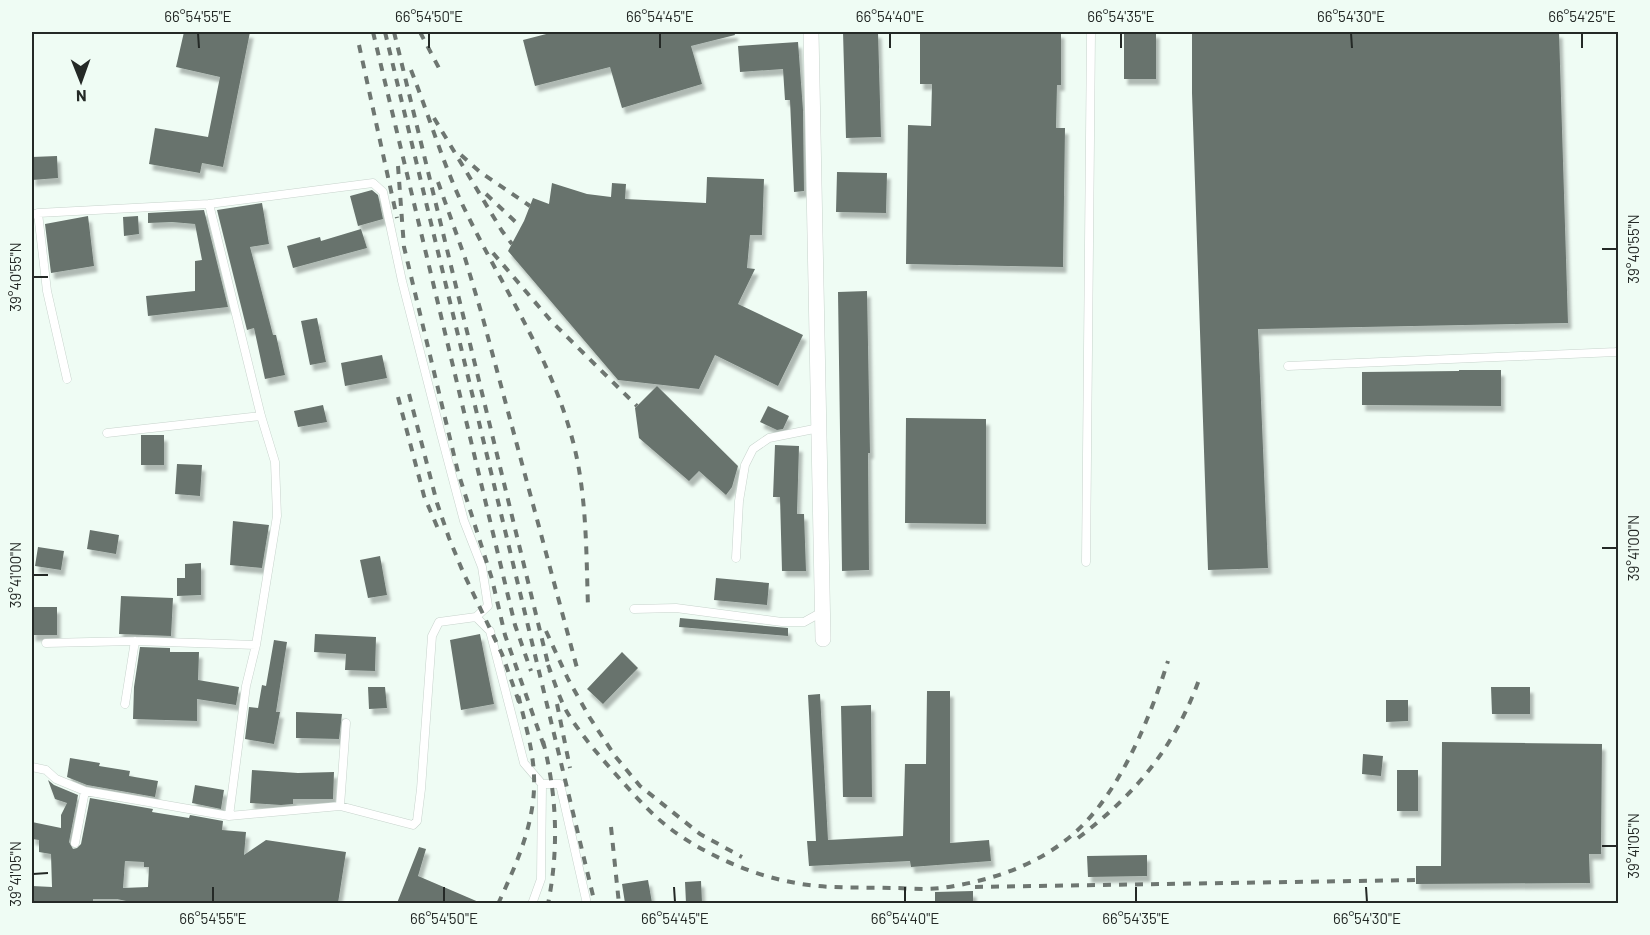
<svg xmlns="http://www.w3.org/2000/svg" width="1650" height="935" font-family="Barlow,sans-serif">
	<style>
		.building { fill: #68736d; fill-rule: evenodd; filter: url(#shadow) }
		.lines { fill: none; stroke-linecap: round; stroke-linejoin: round }
		.service-casing { stroke: #c7d3cc; stroke-width: 9 }
		.minor-casing { stroke: #c7d3cc; stroke-width: 16 }
		.service { stroke: #fff; stroke-width: 8 }
		.minor { stroke: #fff; stroke-width: 15 }
		.rail { stroke: #6e7671; stroke-width: 4; stroke-dasharray: 8 8; stroke-linecap: butt }
		.ticks { fill: none; stroke: #242926; stroke-width: 2 }
		.neatline { fill: none; stroke: #242926; stroke-width: 2 }
		.ticks-label { font-size: 15px; text-anchor: middle; fill: #242926 }
	</style>
	<defs>
		<filter id="shadow"><feDropShadow dx="3.5" dy="6" stdDeviation="1.5" flood-color="#0004"/></filter>
	</defs>
	<rect width="100%" height="100%" fill="#effcf4"/>
	<path class="building" d="M 184,32 L 250,32 L 223,167 L 202,163 L 200,173 L 149,164 L 155,128 L 208,137 L 220,77 L 176,67 Z
		M 554,32 L 734,32 L 735,35 L 691,46 L 702,84 L 622,108 L 610,67 L 535,86 L 523,40 Z
		M 843,32 L 878,32 L 881,137 L 846,138 Z
		M 920,32 L 1061,32 L 1061,85 L 1057,85 L 1056,128 L 1065,128 L 1063,267 L 906,264 L 908,125 L 931,126 L 932,84 L 920,84 Z
		M 1124,32 L 1156,32 L 1156,79 L 1124,79 Z
		M 1192,32 L 1559,32 L 1568,323 L 1258,329 L 1268,568 L 1208,570 L 1192,93 Z
		M 798,42 L 803,110 L 804,191 L 794,192 L 790,100 L 785,100 L 783,69 L 740,72 L 738,46 Z
		M 57,156 L 58,178 L 32,180 L 32,157 Z
		M 837,172 L 887,173 L 886,213 L 836,212 Z
		M 707,177 L 764,179 L 762,235 L 750,235 L 747,268 L 755,269 L 738,304 L 803,335 L 778,386 L 715,355 L 699,389 L 618,380 L 508,251 L 524,221 L 533,198 L 549,204 L 552,183 L 587,194 L 611,197 L 612,183 L 626,184 L 625,199 L 706,203 Z
		M 372,190 L 378,195 L 383,219 L 358,226 L 350,196 Z
		M 262,203 L 269,244 L 250,247 L 273,335 L 276,335 L 285,375 L 265,379 L 254,328 L 247,330 L 217,210 Z
		M 204,210 L 228,307 L 148,316 L 146,296 L 195,291 L 195,261 L 202,260 L 195,224 L 172,222 L 148,223 L 148,213 Z
		M 88,216 L 94,266 L 51,273 L 45,224 Z
		M 138,216 L 139,234 L 124,236 L 123,217 Z
		M 361,229 L 367,248 L 293,268 L 287,246 L 320,237 L 321,241 Z
		M 867,291 L 870,453 L 868,453 L 869,570 L 842,571 L 838,292 Z
		M 317,318 L 326,362 L 310,365 L 301,321 Z
		M 382,355 L 387,378 L 345,386 L 341,363 Z
		M 1459,370 L 1501,370 L 1501,406 L 1362,405 L 1362,372 L 1459,371 Z
		M 657,386 L 738,466 L 732,487 L 726,495 L 699,471 L 689,481 L 639,438 L 635,408 Z
		M 323,405 L 327,422 L 298,427 L 294,411 Z
		M 768,406 L 789,416 L 783,429 L 777,430 L 760,422 Z
		M 906,418 L 986,419 L 986,524 L 905,523 Z
		M 141,435 L 164,435 L 164,465 L 141,465 Z
		M 775,445 L 799,446 L 797,514 L 804,514 L 806,571 L 782,571 L 780,497 L 773,497 Z
		M 177,464 L 202,465 L 200,496 L 175,494 Z
		M 233,521 L 269,525 L 262,568 L 230,565 Z
		M 90,530 L 119,535 L 116,554 L 87,549 Z
		M 38,547 L 64,551 L 61,570 L 35,566 Z
		M 380,556 L 387,595 L 368,598 L 360,560 Z
		M 201,563 L 201,595 L 177,596 L 177,578 L 185,578 L 185,564 Z
		M 716,578 L 769,583 L 767,605 L 714,600 Z
		M 121,596 L 173,598 L 171,636 L 119,634 Z
		M 32,607 L 57,607 L 57,635 L 32,635 Z
		M 680,618 L 788,628 L 788,636 L 679,627 Z
		M 315,634 L 376,637 L 375,671 L 345,670 L 346,654 L 314,652 Z
		M 480,634 L 494,704 L 461,710 L 450,640 Z
		M 274,640 L 287,642 L 276,712 L 280,712 L 274,744 L 245,739 L 249,707 L 258,708 L 262,685 L 266,686 Z
		M 140,647 L 170,648 L 170,652 L 199,652 L 198,680 L 239,687 L 236,705 L 197,699 L 197,721 L 133,719 L 134,687 Z
		M 622,652 L 638,668 L 603,704 L 587,689 Z
		M 368,687 L 385,687 L 387,708 L 369,709 Z
		M 1491,687 L 1530,687 L 1530,714 L 1492,714 Z
		M 927,691 L 950,691 L 950,843 L 989,840 L 991,861 L 911,867 L 910,861 L 809,866 L 807,841 L 816,841 L 808,695 L 820,694 L 828,840 L 903,836 L 905,764 L 926,764 Z
		M 1386,700 L 1408,700 L 1408,721 L 1386,722 Z
		M 871,705 L 872,797 L 843,797 L 841,706 Z
		M 296,712 L 342,714 L 339,739 L 296,738 Z
		M 1442,742 L 1602,744 L 1601,854 L 1589,854 L 1590,883 L 1416,884 L 1416,866 L 1441,866 Z
		M 1363,754 L 1383,756 L 1381,776 L 1362,774 Z
		M 70,758 L 100,763 L 99,766 L 130,771 L 129,776 L 158,781 L 155,797 L 87,785 L 67,777 Z
		M 252,770 L 298,773 L 334,772 L 333,799 L 293,799 L 293,804 L 281,805 L 250,803 Z
		M 1397,770 L 1418,770 L 1418,811 L 1397,811 Z
		M 48,780 L 54,785 L 78,795 L 69,842 L 73,849 L 77,848 L 81,844 L 90,798 L 153,809 L 152,812 L 189,818 L 190,815 L 223,821 L 222,830 L 246,832 L 244,855 L 266,840 L 346,852 L 338,903 L 135,903 L 117,899 L 93,899 L 93,903 L 71,902 L 71,903 L 32,903 L 32,886 L 52,887 L 51,854 L 39,852 L 39,840 L 32,839 L 32,822 L 61,828 L 61,815 L 67,803 L 55,799 ZM 125,861 L 144,862 L 144,867 L 149,867 L 148,887 L 123,888 Z
		M 195,785 L 224,790 L 221,809 L 192,803 Z
		M 419,847 L 426,849 L 418,876 L 481,903 L 397,903 Z
		M 1147,855 L 1147,876 L 1088,877 L 1087,856 Z
		M 648,880 L 652,903 L 625,903 L 622,884 Z
		M 701,881 L 702,903 L 686,903 L 685,882 Z
		M 973,891 L 973,903 L 935,903 L 935,892 Z"/>
	<g class="lines">
		<defs>
			<path id="service" d="M 209,204 L 373,183 L 383,192 L 402,281 L 441,434 L 464,521 L 482,567 L 488,606 L 476,617
				M 32,215 L 38,213 L 47,291 L 67,379
				M 1288,366 L 1616,352 L 1618,351
				M 107,433 L 261,416
				M 736,558 L 739,501 L 745,465 L 753,449 L 769,438 L 819,428
				M 1086,562 L 1091,32
				M 634,609 L 676,608 L 782,622 L 804,622 L 822,612
				M 46,643 L 135,641 L 256,645
				M 125,704 L 135,641
				M 32,767 L 46,770 L 56,779 L 85,791 L 229,816 L 246,686 L 256,645 L 277,516 L 275,462 L 261,416 L 209,204 L 38,213
				M 542,784 L 560,784 L 587,904
				M 340,806 L 346,723
				M 229,816 L 340,806 L 413,825 L 417,821 L 421,789 L 432,636 L 439,622 L 476,617 L 490,631 L 524,763 L 542,784 L 541,879 L 532,904
				M 75,843 L 85,791"/>
			<path id="minor" d="M 811,32 L 823,639"/>
		</defs>
		<use href="#service" class="service-casing"/>
		<use href="#minor" class="minor-casing"/>
		<use href="#service" class="service"/>
		<use href="#minor" class="minor"/>
		<path class="rail" d="M 373,32 L 515,625 L 531,671
			M 385,32 L 595,904
			M 394,32 L 550,672
			M 420,32 L 440,70
			M 359,45 L 397,218
			M 411,70 C 430,118 444,168 467,214 C 502,286 548,354 570,431 C 587,487 586,548 588,607
			M 434,118 L 502,231 L 512,244
			M 461,155 L 480,172 L 530,206
			M 398,166 L 404,247 L 458,472 L 492,579 L 505,635 L 545,749
			M 438,182 L 465,258 L 482,315 L 577,668
			M 486,194 L 521,227
			M 493,253 L 552,322 L 637,406
			M 409,394 L 437,503 L 449,538 L 463,572 L 502,654 L 519,702
			M 398,397 L 424,496 L 439,531
			M 546,631 L 568,679 L 590,718 L 615,756 L 640,786 L 700,834 L 742,857
			M 548,665 C 554,680 559,698 567,712 C 579,732 596,752 611,769 C 630,790 649,813 672,830 C 706,855 754,876 796,883 C 827,889 859,887 891,888 C 907,888 925,890 941,888 C 985,882 1031,868 1066,840 C 1117,801 1149,721 1168,661
			M 557,704 L 570,768
			M 543,741 C 557,795 559,849 548,904
			M 611,827 L 619,904
			M 1078,838 C 1136,794 1175,747 1200,677
			M 975,887 L 1416,880
			M 498,904 C 517,863 536,821 534,776 C 533,748 524,720 518,694"/>
	</g>
	<path class="ticks" d="M 198,33 L 199,48M 429,33 L 429,48M 660,33 L 660,48M 890,33 L 890,48M 1121,33 L 1121,48M 1351,33 L 1352,48M 1582,33 L 1582,48M 1602,249 L 1617,249M 33,277 L 48,277M 1602,548 L 1617,548M 33,575 L 48,575M 1602,846 L 1617,846M 33,874 L 48,873M 213,887 L 213,902M 444,887 L 444,902M 674,887 L 675,902M 905,887 L 905,902M 1136,887 L 1136,902M 1366,887 L 1367,902"/>
	<rect width="1650" height="935" fill="none" stroke="#effcf4" stroke-width="66"/>
	<g transform="translate(81 81) rotate(179)" stroke="#effcf4" stroke-width="4.5" paint-order="stroke">
	<path d="M0-4.5L10 22L0 15L-10 22Z" fill="#242926"/>
	<text y="-9" font-size="16" font-weight="bold" text-anchor="middle" fill="#242926">N</text>
	</g>
	<rect x="33" y="33" width="1584" height="869" class="neatline"/>
	<g class="ticks-label">
		<text x="198" y="22">66°54'55"E</text>
		<text x="429" y="22">66°54'50"E</text>
		<text x="660" y="22">66°54'45"E</text>
		<text x="890" y="22">66°54'40"E</text>
		<text x="1121" y="22">66°54'35"E</text>
		<text x="1351" y="22">66°54'30"E</text>
		<text x="1582" y="22">66°54'25"E</text>
		<text transform="translate(1634 249) rotate(-90)" y="5">39°40'55"N</text>
		<text transform="translate(16 277) rotate(-90)" y="5">39°40'55"N</text>
		<text transform="translate(1634 548) rotate(-90)" y="5">39°41'00"N</text>
		<text transform="translate(16 575) rotate(-90)" y="5">39°41'00"N</text>
		<text transform="translate(1634 846) rotate(-90)" y="5">39°41'05"N</text>
		<text transform="translate(16 874) rotate(-90)" y="5">39°41'05"N</text>
		<text x="213" y="924">66°54'55"E</text>
		<text x="444" y="924">66°54'50"E</text>
		<text x="675" y="924">66°54'45"E</text>
		<text x="905" y="924">66°54'40"E</text>
		<text x="1136" y="924">66°54'35"E</text>
		<text x="1367" y="924">66°54'30"E</text>
	</g>
</svg>
